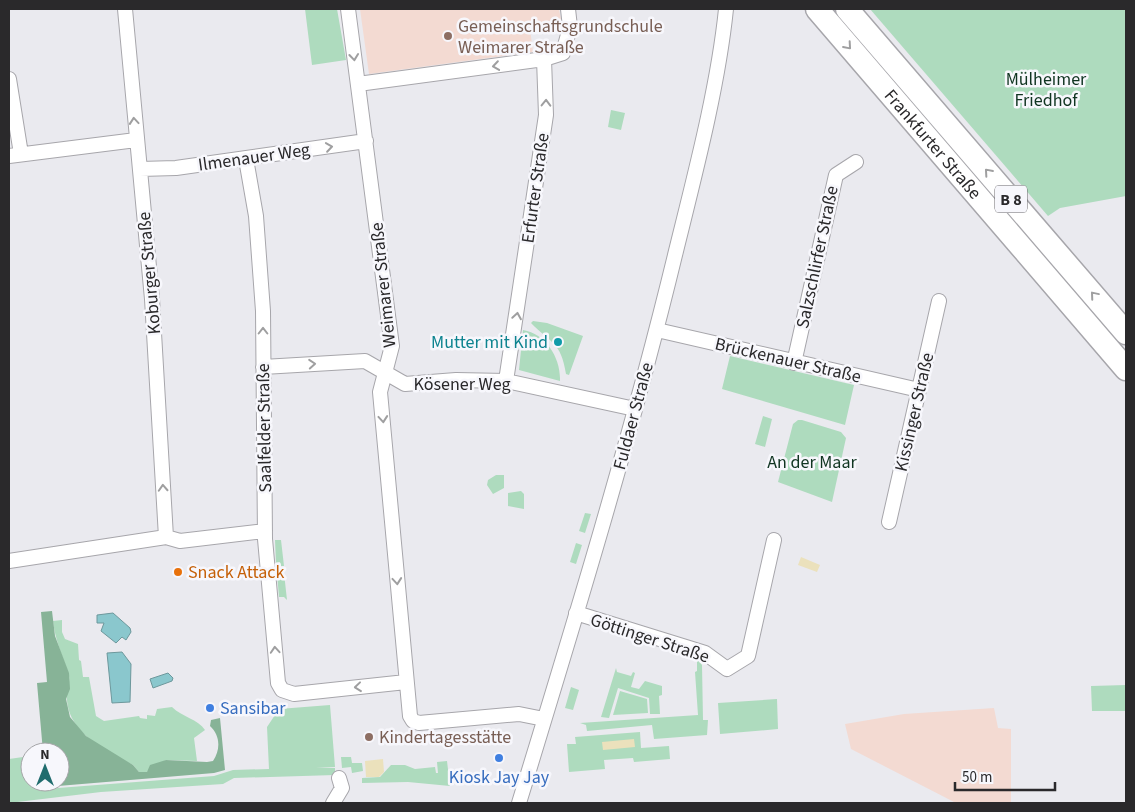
<svg xmlns="http://www.w3.org/2000/svg" width="1135" height="812" font-family="'Source Sans 3',sans-serif">
	<style>
		.education { fill: #f3dad2 }
		.green { fill: #aedbbe }
		.forest { fill: #87b397 }
		.sand { fill: #ebe1bc }
		.water { fill: #8ac7cd; stroke: #6d989c }
		.lines { fill: none; stroke-linecap: round; stroke-linejoin: round }
		.minor-casing { stroke: #a7a6ab; stroke-width: 16 }
		.primary-casing { stroke: #a7a6ab; stroke-width: 25 }
		.minor { stroke: #fff; stroke-width: 14 }
		.primary { stroke: #fff; stroke-width: 22 }
		.oneway { stroke: #9f9fa0 }
		.education-dot { fill: #8d6e63; stroke: #f7f7fc; stroke-width: 2 }
		.culture-dot { fill: #0f9aa8; stroke: #f7f7fc; stroke-width: 2 }
		.food-dot { fill: #e8710a; stroke: #f7f7fc; stroke-width: 2 }
		.shop-dot { fill: #3f7fe0; stroke: #f7f7fc; stroke-width: 2 }
		.labels { text-anchor: middle; stroke-width: 5; stroke-linejoin: round; paint-order: stroke }
		.shield { fill: #f7f7fc; stroke: #68676a; stroke-width: 1 }
		.shield-label { font-size: 16px; font-weight: bold; fill: #2a292b }
		.education-label { font-size: 18px; fill: #785e54; stroke: #f7f7fc; text-anchor: start }
		.park-label { font-size: 18px; fill: #103521; stroke: #f7f7fc }
		.street-label { font-size: 18px; fill: #2a292b; stroke: #f7f7fc }
		.culture-label { font-size: 18px; fill: #0d838f; stroke: #f7f7fc; text-anchor: end }
		.food-label { font-size: 18px; fill: #c56008; stroke: #f7f7fc; text-anchor: start }
		.shop-label { font-size: 18px; fill: #366cbe; stroke: #f7f7fc; text-anchor: start }
	</style>
	<rect width="100%" height="100%" fill="#eaeaef"/>
	<path class="education" d="M 360,9 L 559,9 L 562,25 L 530,29 L 533,52 L 369,74 Z
		M 994,708 L 998,728 L 1011,729 L 1011,803 L 956,803 L 851,749 L 845,724 L 904,714 Z"/>
	<path class="green" d="M 305,9 L 337,9 L 346,60 L 312,65 Z
		M 870,9 L 1126,9 L 1126,196 L 1060,208 L 1048,216 Z
		M 611,110 L 625,113 L 621,130 L 608,127 Z
		M 533,321 L 547,323 L 583,336 L 569,375 L 566,374 C 561,341 550,343 531,323 Z
		M 523,330 C 546,334 561,358 560,381 L 519,370 Z
		M 730,356 L 854,385 L 845,425 L 722,389 Z
		M 763,416 L 772,419 L 765,447 L 755,444 Z
		M 802,420 L 841,432 L 846,438 L 832,502 L 778,482 L 793,424 L 798,420 Z
		M 496,475 L 504,475 L 504,488 L 493,494 L 487,485 L 488,480 Z
		M 521,491 L 524,494 L 524,509 L 508,506 L 508,493 Z
		M 585,513 L 591,514 L 585,533 L 579,531 Z
		M 275,540 L 281,540 L 284,566 L 281,566 L 280,562 L 276,563 Z
		M 576,543 L 582,545 L 576,564 L 570,562 Z
		M 284,573 L 287,600 L 284,597 L 279,597 L 277,574 Z
		M 62,620 L 62,632 L 65,639 L 78,644 L 79,660 L 81,661 L 83,677 L 89,677 L 96,716 L 104,721 L 139,716 L 140,718 L 147,719 L 147,715 L 155,716 L 157,709 L 172,707 C 182,717 198,719 205,730 L 194,738 L 197,761 L 166,760 L 147,772 L 139,772 L 133,765 C 107,752 70,734 67,701 C 65,692 72,682 68,672 C 62,655 55,639 53,621 Z
		M 697,659 L 702,665 L 703,720 L 708,720 L 707,735 L 654,739 L 652,725 L 587,731 L 586,725 L 580,723 L 698,715 L 695,672 L 697,671 Z
		M 616,668 L 617,672 L 631,676 L 633,672 L 635,673 L 631,687 L 639,689 L 645,681 L 662,686 L 662,695 L 659,696 L 660,714 L 650,714 L 649,698 L 618,688 L 609,718 L 601,717 Z
		M 1126,685 L 1126,711 L 1092,711 L 1091,686 Z
		M 571,687 L 579,690 L 573,710 L 565,708 Z
		M 620,691 L 647,699 L 648,713 L 613,715 Z
		M 777,699 L 778,729 L 720,734 L 718,703 Z
		M 330,705 L 335,767 L 316,768 L 335,768 L 335,775 L 234,778 L 223,784 L 101,792 L 9,803 L 9,759 L 30,756 L 30,782 L 44,782 L 45,789 L 214,776 L 233,770 L 269,769 L 267,727 L 279,709 Z
		M 640,732 L 641,748 L 669,746 L 670,759 L 634,762 L 633,758 L 604,760 L 605,769 L 569,772 L 567,744 L 576,744 L 575,737 Z
		M 341,757 L 351,757 L 352,763 L 362,763 L 363,771 L 352,773 L 351,767 L 342,768 Z
		M 447,761 L 450,786 L 408,782 L 362,783 L 362,778 L 380,777 L 391,765 L 405,765 L 415,769 L 435,767 L 436,773 L 438,773 L 437,762 Z"/>
	<path class="forest" d="M 52,611 L 55,636 L 69,673 L 70,689 L 66,699 L 70,717 L 86,736 L 133,765 L 139,772 L 147,772 L 150,765 L 166,760 L 207,762 L 213,761 C 221,749 220,735 210,726 L 211,720 L 220,718 L 225,770 L 214,773 L 46,787 L 46,782 L 60,782 L 60,752 L 43,752 L 37,683 L 47,682 L 41,612 Z"/>
	<path class="sand" d="M 801,557 L 820,565 L 817,572 L 798,565 Z
		M 634,739 L 635,747 L 603,750 L 602,742 Z
		M 383,759 L 384,772 L 379,777 L 366,777 L 365,761 Z"/>
	<path class="water" d="M 113,613 L 130,628 L 131,632 L 126,640 L 122,637 L 116,643 L 101,631 L 104,623 L 97,623 L 97,615 Z
		M 122,652 L 131,664 L 130,702 L 112,703 L 107,653 Z
		M 168,673 L 173,678 L 172,681 L 153,688 L 150,679 Z"/>
	<g class="lines">
		<defs>
			<path id="minor" d="M 125,9 L 152,299 L 166,537
				M 348,9 L 392,346 L 380,392 L 410,716 L 413,721 L 419,723 L 519,714 L 544,719
				M 9,79 L 21,154
				M 358,84 L 544,59
				M 9,156 L 136,140
				M 246,159 L 256,216 L 263,311 L 265,539 L 278,683 L 282,690 L 294,694 L 406,682
				M 140,169 L 176,168 L 366,141
				M 657,330 L 919,390
				M 794,363 L 836,175 L 856,162
				M 263,367 L 365,361 L 405,384 L 456,380 L 506,381 L 635,409
				M 506,381 L 546,115 L 544,59 L 563,53 L 570,27 L 568,9
				M 889,522 L 939,301
				M 9,561 L 166,537 L 180,541 L 265,531
				M 576,613 L 705,653 L 727,669 L 748,656 L 774,540
				M 333,803 L 342,788 L 339,778
				M 519,803 C 575,620 631,437 676,251 C 695,174 718,87 726,9"/>
			<g id="primary">
				<path id="s1" d="M 817,9 L 1126,369"/>
				<path d="M 847,9 L 1126,333"/>
			</g>
		</defs>
		<use href="#minor" class="minor-casing"/>
		<use href="#primary" class="primary-casing"/>
		<use href="#minor" class="minor"/>
		<use href="#primary" class="primary"/>
	</g>
	<defs><path id="oneway-chevron" d="M-2-3.5L2.5 0L-2 3.5" fill="none" stroke-width="1.6" stroke-linecap="round" stroke-linejoin="round" transform="scale(1.25)"/></defs>
	<g class="oneway">
		<use href="#oneway-chevron" transform="translate(848 46) rotate(49)"/>
		<use href="#oneway-chevron" transform="translate(354 57) rotate(84)"/>
		<use href="#oneway-chevron" transform="translate(496 66) rotate(172)"/>
		<use href="#oneway-chevron" transform="translate(546 103) rotate(-89)"/>
		<use href="#oneway-chevron" transform="translate(134 121) rotate(-95)"/>
		<use href="#oneway-chevron" transform="translate(329 147) rotate(-8)"/>
		<use href="#oneway-chevron" transform="translate(988 172) rotate(-131)"/>
		<use href="#oneway-chevron" transform="translate(1094 295) rotate(-130)"/>
		<use href="#oneway-chevron" transform="translate(517 316) rotate(-81)"/>
		<use href="#oneway-chevron" transform="translate(263 331) rotate(-90)"/>
		<use href="#oneway-chevron" transform="translate(312 364) rotate(-4)"/>
		<use href="#oneway-chevron" transform="translate(383 419) rotate(85)"/>
		<use href="#oneway-chevron" transform="translate(163 488) rotate(-93)"/>
		<use href="#oneway-chevron" transform="translate(397 581) rotate(85)"/>
		<use href="#oneway-chevron" transform="translate(275 650) rotate(-94)"/>
		<use href="#oneway-chevron" transform="translate(358 687) rotate(174)"/>
	</g>
	<g class="education-dot">
		<circle cx="448" cy="36" r="5"/>
		<circle cx="369" cy="737" r="5"/>
	</g>
	<circle class="culture-dot" cx="558" cy="342" r="5"/>
	<circle class="food-dot" cx="178" cy="572" r="5"/>
	<g class="shop-dot">
		<circle cx="210" cy="708" r="5"/>
		<circle cx="499" cy="758" r="5"/>
	</g>
	<g class="labels">
		<rect class="shield" x="995" y="185.5" width="32" height="27" rx="4"/>
		<g class="shield-label">
			<text x="1011" y="205">B 8</text>
		</g>
		<g class="education-label">
			<text x="458" y="32">Gemeinschaftsgrundschule<tspan x="458" dy="21">Weimarer Straße</tspan></text>
			<text x="379" y="743">Kindertagesstätte</text>
		</g>
		<g class="park-label">
			<text x="1046" y="85">Mülheimer<tspan x="1046" dy="21">Friedhof</tspan></text>
			<text x="812" y="468">An der Maar</text>
		</g>
		<g class="street-label">
			<text dy="6" stroke="none"><textPath href="#s1" startOffset="178">Frankfurter Straße</textPath></text>
			<text transform="translate(254 157) rotate(-8)" y="6">Ilmenauer Weg</text>
			<text transform="translate(535 188) rotate(-82)" y="6">Erfurter Straße</text>
			<text transform="translate(817 257) rotate(-78)" y="6">Salzschlirfer Straße</text>
			<text transform="translate(149 273) rotate(-95)" y="6">Koburger Straße</text>
			<text transform="translate(383 285) rotate(-96)" y="6">Weimarer Straße</text>
			<text transform="translate(788 360) rotate(13)" y="6">Brückenauer Straße</text>
			<text x="462" y="390">Kösener Weg</text>
			<text transform="translate(914 412) rotate(-77)" y="6">Kissinger Straße</text>
			<text transform="translate(633 416) rotate(-75)" y="6">Fuldaer Straße</text>
			<text transform="translate(264 428) rotate(-91)" y="6">Saalfelder Straße</text>
			<text transform="translate(650 638) rotate(18)" y="6">Göttinger Straße</text>
		</g>
		<g class="culture-label">
			<text x="548" y="348">Mutter mit Kind</text>
		</g>
		<g class="food-label">
			<text x="188" y="578">Snack Attack</text>
		</g>
		<g class="shop-label">
			<text x="220" y="714">Sansibar</text>
			<text x="499" y="783" text-anchor="middle">Kiosk Jay Jay</text>
		</g>
	</g>
	<rect width="1135" height="812" fill="none" stroke="#2a292b" stroke-width="20"/>
	<g transform="translate(45 767)"><circle r="24" fill="#f7f7fc" stroke="#a5a5a8"/>
	<path d="M0-4L9 19L0 12L-9 19Z" fill="#206c6e"/>
	<text y="-8" font-size="14" font-weight="bold" text-anchor="middle" fill="#2a292b">N</text>
	</g>
	<path d="M955 782v8h100v-8" fill="none" stroke="#2a292b" stroke-width="2.5"/>
	<text x="962" y="782" font-size="15" fill="#2a292b" stroke="#f7f7fc" stroke-width="4" paint-order="stroke">50 m</text>
</svg>
